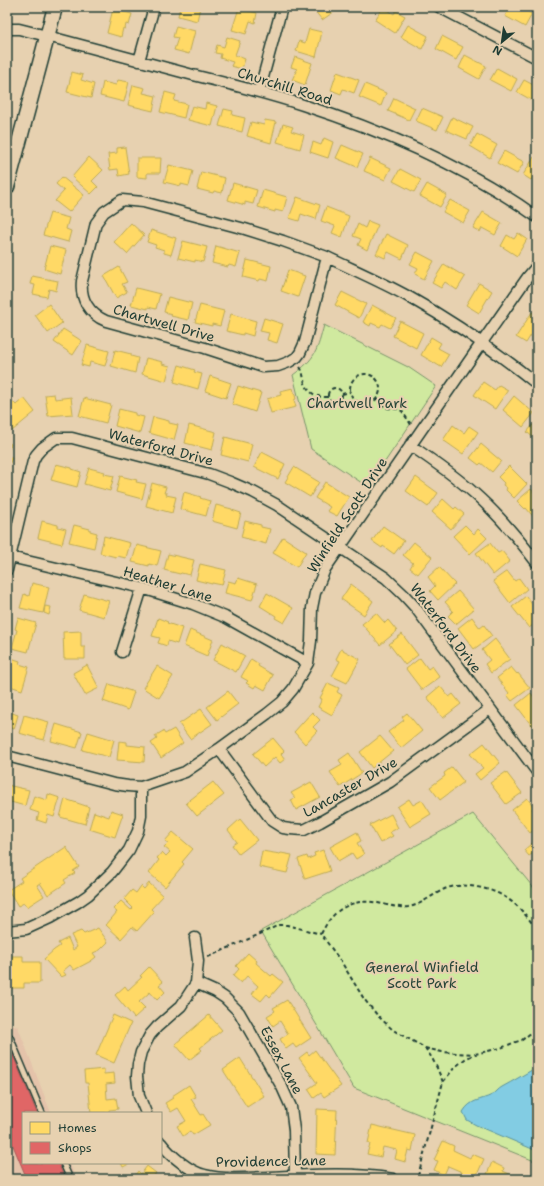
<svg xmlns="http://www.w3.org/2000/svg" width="544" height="1186" font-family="'Shantell Sans',sans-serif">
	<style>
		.built { fill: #e4c3aa }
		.green { fill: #d0e99f; stroke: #78936a }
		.water { fill: #82cce3; stroke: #5a939d }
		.homes { fill: #ffd966; stroke: #bcaa57 }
		.shops { fill: #e06666; stroke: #a65a57 }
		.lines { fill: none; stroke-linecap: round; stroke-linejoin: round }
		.lane-casing { stroke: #1f3d34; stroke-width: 8 }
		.street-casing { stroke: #1f3d34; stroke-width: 13 }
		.secondary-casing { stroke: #1f3d34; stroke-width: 17 }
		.path { stroke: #1f3d34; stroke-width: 2; stroke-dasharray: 4 3; stroke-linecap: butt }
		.lane { stroke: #e7d1b0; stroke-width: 5 }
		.street { stroke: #e7d1b0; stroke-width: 10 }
		.secondary { stroke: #e7d1b0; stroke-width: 14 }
		.labels { text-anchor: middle; stroke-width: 4; stroke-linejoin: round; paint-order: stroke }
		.street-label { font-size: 14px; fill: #1f3d34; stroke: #e7d1b0 }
		.park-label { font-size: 14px; fill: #284639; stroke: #e7d1b0 }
	</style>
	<rect width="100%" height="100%" fill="#e7d1b0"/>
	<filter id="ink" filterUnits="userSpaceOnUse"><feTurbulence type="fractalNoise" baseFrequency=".025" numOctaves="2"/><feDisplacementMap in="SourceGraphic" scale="8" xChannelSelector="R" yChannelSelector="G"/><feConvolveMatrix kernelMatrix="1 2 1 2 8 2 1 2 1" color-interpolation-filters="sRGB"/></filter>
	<g filter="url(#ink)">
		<path class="built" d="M 7,1024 L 18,1027 L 51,1113 L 23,1113 L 23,1163 L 70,1163 L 76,1179 L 7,1179 Z"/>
		<path class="green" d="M 324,325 L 408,367 L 436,386 L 368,487 L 311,449 L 293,375 C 316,358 317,351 324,325 Z
			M 473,814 L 537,892 L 537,1162 L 354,1088 L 261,931 Z"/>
		<path class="water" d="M 537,1067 L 537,1151 L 476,1125 L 467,1120 L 463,1112 C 471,1099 480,1101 492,1095 C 496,1093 498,1089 502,1087 C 513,1081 525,1074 537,1067 Z"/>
		<path class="homes" d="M 180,7 L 200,7 L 197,21 L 178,16 Z
			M 317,7 L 341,7 L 322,20 L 314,10 Z
			M 383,7 L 394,14 L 396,11 L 405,16 L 395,33 L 375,20 Z
			M 510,7 L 519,7 L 532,14 L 525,27 L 505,16 Z
			M 239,8 L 257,13 L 255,23 L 250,21 L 246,34 L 232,30 Z
			M 113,9 L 132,14 L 129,25 L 126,24 L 125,29 L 123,28 L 121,37 L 107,33 Z
			M 408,25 L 428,36 L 422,49 L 401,37 Z
			M 176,26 L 195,31 L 189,54 L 174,50 L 178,38 L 173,37 Z
			M 309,29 L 322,32 L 316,57 L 296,51 L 299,41 L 305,43 Z
			M 442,36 L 463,47 L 456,60 L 436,49 Z
			M 227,37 L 240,41 L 235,55 L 245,59 L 242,69 L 231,66 L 233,62 L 220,58 L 221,54 L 215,53 L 217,45 L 224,47 Z
			M 465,55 L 486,66 L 479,79 L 459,68 Z
			M 295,57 L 312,63 L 305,85 L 292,80 L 297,69 L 291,67 Z
			M 497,68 L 517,79 L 511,91 L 490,80 Z
			M 72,72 L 83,75 L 81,80 L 94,84 L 91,98 L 67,92 Z
			M 337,72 L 359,80 L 354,93 L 343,89 L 341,94 L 331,90 Z
			M 118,80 L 129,82 L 124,102 L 100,96 L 103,82 L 116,85 Z
			M 524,80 L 537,87 L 537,103 L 517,92 Z
			M 365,84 L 386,93 L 381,106 L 359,97 Z
			M 133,85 L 145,88 L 143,93 L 156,96 L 153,111 L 128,105 Z
			M 165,92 L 176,95 L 174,101 L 187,104 L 184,118 L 160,112 Z
			M 394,98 L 415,108 L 409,120 L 388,111 Z
			M 206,103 L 217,106 L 212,126 L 188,120 L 192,106 L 205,109 Z
			M 422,108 L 443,117 L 437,130 L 416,121 Z
			M 224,109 L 233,111 L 232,115 L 245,118 L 242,132 L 219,126 Z
			M 452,117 L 473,127 L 467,139 L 446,130 Z
			M 265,120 L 276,122 L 271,143 L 247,136 L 251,122 L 264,125 Z
			M 283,124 L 293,127 L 291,131 L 304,135 L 300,149 L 277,142 Z
			M 477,134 L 497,145 L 490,158 L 470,146 Z
			M 324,138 L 333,142 L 328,158 L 310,152 L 313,142 L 321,145 Z
			M 342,145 L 363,154 L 357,167 L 336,158 Z
			M 125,147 L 129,174 L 119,176 L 118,169 L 110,170 L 108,154 L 117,153 L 117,148 Z
			M 504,151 L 524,162 L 517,174 L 497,163 Z
			M 89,157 L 103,170 L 92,181 L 98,187 L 91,194 L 72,177 Z
			M 534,157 L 537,159 L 537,176 L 535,175 L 531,180 L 523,175 Z
			M 137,158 L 161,158 L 160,173 L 147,173 L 147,178 L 137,177 Z
			M 370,158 L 391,168 L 385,180 L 364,171 Z
			M 169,165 L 193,171 L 189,186 L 181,184 L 181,186 L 164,182 Z
			M 400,169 L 421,180 L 414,192 L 393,181 Z
			M 201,172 L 225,178 L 222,193 L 214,191 L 213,193 L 197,189 Z
			M 62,177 L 84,195 L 69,212 L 55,201 L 64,191 L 56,184 Z
			M 233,183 L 257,190 L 253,204 L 245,202 L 245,205 L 228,200 Z
			M 427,184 L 447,195 L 440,207 L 420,196 Z
			M 263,190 L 287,197 L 283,212 L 275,210 L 275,212 L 258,207 Z
			M 297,197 L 320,205 L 316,219 L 301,214 L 299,221 L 289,218 Z
			M 450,200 L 470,211 L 463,223 L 443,212 Z
			M 326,207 L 349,216 L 342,237 L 332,233 L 335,226 L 321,221 Z
			M 483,212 L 502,223 L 495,235 L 482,228 L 480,232 L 473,228 Z
			M 50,213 L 69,218 L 66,229 L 71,231 L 68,242 L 43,235 Z
			M 368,221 L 378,225 L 367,250 L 358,245 L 361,239 L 353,236 L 358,224 L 365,228 Z
			M 131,223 L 144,235 L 127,254 L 114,242 Z
			M 151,230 L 176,238 L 171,255 L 164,253 L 164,250 L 155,247 L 156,245 L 147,242 Z
			M 518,233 L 527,239 L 517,256 L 501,246 L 507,235 L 514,239 Z
			M 386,234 L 408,245 L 402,259 L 388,252 L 385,258 L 376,254 Z
			M 183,241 L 207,247 L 203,262 L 195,260 L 195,262 L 178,258 Z
			M 50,246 L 66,250 L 60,274 L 44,269 Z
			M 216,246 L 240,253 L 236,267 L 229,265 L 228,267 L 212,263 Z
			M 417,252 L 434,261 L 424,279 L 415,274 L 418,268 L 410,264 Z
			M 247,260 L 271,266 L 268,281 L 260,279 L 259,281 L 243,277 Z
			M 444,264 L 465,277 L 457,290 L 445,282 L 441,288 L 432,283 Z
			M 119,267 L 127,282 L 122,284 L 127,292 L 116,298 L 104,276 Z
			M 288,270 L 305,276 L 298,297 L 281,291 Z
			M 32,276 L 58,281 L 56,291 L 49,289 L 47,297 L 33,294 L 35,285 L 30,284 Z
			M 479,283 L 492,291 L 479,313 L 466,305 Z
			M 136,288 L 160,294 L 156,309 L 148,307 L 148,309 L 131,305 Z
			M 342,292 L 366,304 L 359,318 L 335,305 Z
			M 168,297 L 192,303 L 188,320 L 171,316 L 172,314 L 164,312 Z
			M 49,304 L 62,323 L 48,333 L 35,315 Z
			M 200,305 L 224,311 L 220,326 L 212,324 L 212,326 L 195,322 Z
			M 372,305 L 396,318 L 390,328 L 382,324 L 380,327 L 371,323 L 370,326 L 363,322 Z
			M 532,312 L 537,315 L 537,336 L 536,338 L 531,335 L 526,343 L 516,337 Z
			M 231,314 L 256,321 L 253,336 L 243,333 L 243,335 L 226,331 Z
			M 264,318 L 283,324 L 277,343 L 267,340 L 269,333 L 260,331 Z
			M 400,321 L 423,333 L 416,348 L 393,336 Z
			M 63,329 L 82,341 L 73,355 L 54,342 Z
			M 431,337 L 441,343 L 438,348 L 449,354 L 441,367 L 421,355 Z
			M 87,345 L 109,351 L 105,366 L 90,362 L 89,367 L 81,365 Z
			M 115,350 L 131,354 L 131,356 L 138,358 L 135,373 L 111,366 Z
			M 146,358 L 163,362 L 162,364 L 170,366 L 166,381 L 142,374 Z
			M 179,365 L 195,370 L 194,372 L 202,374 L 198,389 L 174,382 Z
			M 210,376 L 231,383 L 226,398 L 205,391 Z
			M 483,382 L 495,390 L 499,385 L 508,390 L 495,409 L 474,395 Z
			M 238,386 L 261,393 L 255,412 L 232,404 Z
			M 293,388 L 296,399 L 294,400 L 296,407 L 271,413 L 267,399 L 281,395 L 280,391 Z
			M 54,394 L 55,399 L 71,397 L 73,414 L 48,416 L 45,395 Z
			M 514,396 L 534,413 L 523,427 L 503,410 Z
			M 24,398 L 35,412 L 12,431 L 7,425 L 7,411 L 10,409 L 7,403 L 11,400 L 16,405 Z
			M 84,398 L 111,405 L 106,423 L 79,416 Z
			M 119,409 L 135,413 L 135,415 L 144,417 L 140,433 L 115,426 Z
			M 153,417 L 169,421 L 169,423 L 178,425 L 174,440 L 149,433 Z
			M 537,420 L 537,441 L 527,432 Z
			M 189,425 L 216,432 L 212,450 L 185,443 Z
			M 453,425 L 464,433 L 469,426 L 478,432 L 463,454 L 443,440 Z
			M 225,437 L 252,444 L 248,462 L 221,455 Z
			M 7,442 L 11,444 L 7,454 Z
			M 481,444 L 501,461 L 492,472 L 481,463 L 479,465 L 470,458 Z
			M 262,452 L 285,464 L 278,479 L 254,467 Z
			M 7,456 L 12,458 L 7,469 Z
			M 56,464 L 72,468 L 72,469 L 81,472 L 77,487 L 51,480 Z
			M 509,466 L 527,484 L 514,498 L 506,490 L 507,488 L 503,485 L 504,483 L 498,477 Z
			M 294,467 L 319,482 L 310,497 L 285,482 Z
			M 89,468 L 105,472 L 104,474 L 114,476 L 110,491 L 84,484 Z
			M 120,476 L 137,480 L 136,482 L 146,484 L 142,499 L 116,492 Z
			M 416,477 L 438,493 L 428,507 L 406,491 Z
			M 325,482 L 349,497 L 337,516 L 327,511 L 330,507 L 315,498 Z
			M 152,483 L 166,487 L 164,493 L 167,493 L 166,495 L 176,497 L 172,513 L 146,506 Z
			M 531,489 L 537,496 L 536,520 L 526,508 L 525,509 L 517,501 Z
			M 184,492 L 201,497 L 200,498 L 210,501 L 206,516 L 180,509 Z
			M 443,499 L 454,509 L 456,507 L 464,514 L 451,529 L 432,512 Z
			M 216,505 L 232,509 L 232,510 L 241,513 L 237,528 L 212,521 Z
			M 42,521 L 58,525 L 58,527 L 66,529 L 62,544 L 38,538 Z
			M 245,521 L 261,525 L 261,527 L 270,529 L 266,544 L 241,537 Z
			M 74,525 L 90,529 L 90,531 L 97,533 L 94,548 L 69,542 Z
			M 465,525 L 474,534 L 478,529 L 487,538 L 470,554 L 453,536 Z
			M 383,526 L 404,541 L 394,554 L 383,546 L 382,548 L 372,541 Z
			M 104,536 L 130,543 L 126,558 L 117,556 L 116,557 L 100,553 Z
			M 283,537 L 306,552 L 297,567 L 273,553 Z
			M 414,542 L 432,557 L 418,574 L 410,568 L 413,563 L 403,555 Z
			M 490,543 L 498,553 L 502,551 L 510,561 L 493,575 L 476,553 Z
			M 137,545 L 161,551 L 157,566 L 149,564 L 149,566 L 132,562 Z
			M 168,554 L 194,560 L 190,575 L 181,573 L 180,574 L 164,570 Z
			M 200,564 L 226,570 L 222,585 L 212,583 L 212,584 L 196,580 Z
			M 439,567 L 455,584 L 438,600 L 430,591 L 435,586 L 428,577 Z
			M 507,571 L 515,581 L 519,578 L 527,589 L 510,603 L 493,581 Z
			M 238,578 L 257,584 L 252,600 L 225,593 L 228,581 L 236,583 Z
			M 32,583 L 49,587 L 43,613 L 20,608 L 24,594 L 29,596 Z
			M 351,584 L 373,601 L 364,615 L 341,599 Z
			M 458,591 L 474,609 L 456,624 L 448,616 L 453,611 L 445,602 Z
			M 267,593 L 293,608 L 284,623 L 275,618 L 276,616 L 260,606 Z
			M 84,594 L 109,601 L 104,617 L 79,610 Z
			M 526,596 L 534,607 L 537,605 L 537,622 L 529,628 L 512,607 Z
			M 45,606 L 51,607 L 49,615 L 44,613 Z
			M 376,613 L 385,623 L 388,620 L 397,631 L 380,645 L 362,624 Z
			M 472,617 L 480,628 L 484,625 L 492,636 L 474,649 L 458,628 Z
			M 18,618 L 36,623 L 28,652 L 12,648 L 17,630 L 15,629 Z
			M 158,618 L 168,622 L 167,623 L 182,628 L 177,644 L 168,641 L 167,646 L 158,643 L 160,638 L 152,636 Z
			M 190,630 L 213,640 L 207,656 L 184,646 Z
			M 81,631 L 81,647 L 85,647 L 85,659 L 64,659 L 63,632 Z
			M 402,634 L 418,655 L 405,665 L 389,644 Z
			M 495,639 L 510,659 L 491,673 L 485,664 L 490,660 L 482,650 Z
			M 222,643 L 245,656 L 236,672 L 213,660 Z
			M 341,649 L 360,659 L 347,683 L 332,676 L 340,661 L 336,659 Z
			M 8,657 L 20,661 L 19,664 L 29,667 L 22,690 L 7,685 L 7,676 L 10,668 L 7,667 Z
			M 420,658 L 428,669 L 432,666 L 440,677 L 422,690 L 406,669 Z
			M 251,659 L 259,664 L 258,666 L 273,675 L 265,690 L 256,685 L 254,688 L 246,683 L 248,681 L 241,677 Z
			M 87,665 L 99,688 L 85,695 L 73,673 Z
			M 157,666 L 173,676 L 159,698 L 143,688 Z
			M 511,667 L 517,674 L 518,673 L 530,688 L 512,701 L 507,695 L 509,693 L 497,678 Z
			M 328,683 L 339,688 L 337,692 L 342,695 L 332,715 L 318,707 L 322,699 L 320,698 Z
			M 109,684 L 134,692 L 128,710 L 103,701 Z
			M 440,686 L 449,697 L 453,694 L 461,704 L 443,718 L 427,697 Z
			M 228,691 L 238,704 L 217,720 L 207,707 Z
			M 531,693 L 537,701 L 537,723 L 532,726 L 516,705 Z
			M 201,709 L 212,724 L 190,739 L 179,724 Z
			M 7,711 L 18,715 L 14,729 L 7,727 Z
			M 312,712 L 320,720 L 313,727 L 317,731 L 305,744 L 294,732 Z
			M 407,713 L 422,731 L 401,748 L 388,732 L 404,720 L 402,717 Z
			M 24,715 L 49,722 L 44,740 L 19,733 Z
			M 56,724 L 82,732 L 77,748 L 51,741 Z
			M 174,729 L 183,743 L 161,758 L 151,743 L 157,739 L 155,736 L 163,731 L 165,734 Z
			M 88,732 L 114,740 L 109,757 L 82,750 Z
			M 380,736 L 393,751 L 372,768 L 360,752 Z
			M 273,738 L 284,751 L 281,754 L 285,759 L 280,763 L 275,757 L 264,767 L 253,754 Z
			M 119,741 L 127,742 L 127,745 L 145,747 L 144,762 L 117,760 Z
			M 484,743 L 500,763 L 480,780 L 475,774 L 483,768 L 470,754 Z
			M 349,753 L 362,773 L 340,787 L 330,772 L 342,765 L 339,760 Z
			M 452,767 L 464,782 L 440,800 L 430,787 L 445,776 L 444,773 Z
			M 506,772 L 522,793 L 506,804 L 490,783 Z
			M 213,782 L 224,795 L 197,816 L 186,803 Z
			M 311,782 L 320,797 L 296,810 L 291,800 L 295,798 L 291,793 Z
			M 7,785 L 29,790 L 25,806 L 7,801 Z
			M 48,794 L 60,798 L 54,817 L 48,815 L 46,823 L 37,820 L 39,813 L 30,810 L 34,796 L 47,800 Z
			M 527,798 L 534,807 L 532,809 L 537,815 L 537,828 L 530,833 L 512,810 Z
			M 65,799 L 89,807 L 85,824 L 60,817 Z
			M 409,799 L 413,805 L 422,800 L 431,814 L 410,827 L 397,807 Z
			M 111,810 L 123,814 L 115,837 L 89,829 L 94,812 L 109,817 Z
			M 391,814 L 398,828 L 390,832 L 393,836 L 380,843 L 370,825 Z
			M 240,819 L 257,840 L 239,854 L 232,845 L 237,842 L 228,830 Z
			M 173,832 L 193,849 L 182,862 L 184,864 L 165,887 L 149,873 L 159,860 L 157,858 L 162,852 L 166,856 L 170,852 L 164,847 L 168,843 L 165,841 Z
			M 357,832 L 361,841 L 357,843 L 364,854 L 356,859 L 352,853 L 338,861 L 330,847 Z
			M 537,839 L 537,860 L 532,854 L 529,856 L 524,850 Z
			M 66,847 L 79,867 L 73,871 L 75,873 L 64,880 L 66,883 L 48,895 L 40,883 L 37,885 L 44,896 L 27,907 L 24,903 L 18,906 L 8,890 L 22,881 L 20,878 Z
			M 323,850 L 330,871 L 305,879 L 298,859 L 307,856 L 308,859 L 315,856 L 314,853 Z
			M 262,851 L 280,854 L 281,853 L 292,855 L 287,873 L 259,867 Z
			M 149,883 L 163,896 L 151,909 L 154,912 L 137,931 L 132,927 L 121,939 L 106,925 L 117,912 L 113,909 L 121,901 L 131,910 L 133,908 L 124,899 L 132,890 L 136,893 L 141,886 L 144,889 Z
			M 98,928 L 108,942 L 100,950 L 93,953 L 96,957 L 91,961 L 74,970 L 70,965 L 63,971 L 66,975 L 61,977 L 44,959 L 54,950 L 60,946 L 58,943 L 68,938 L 73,950 L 77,947 L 71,935 L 81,931 L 84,934 Z
			M 248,953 L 257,961 L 256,963 L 271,976 L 273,974 L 283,982 L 270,997 L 267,994 L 261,1001 L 252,994 L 258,986 L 247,976 L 241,983 L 233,976 L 239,969 L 236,966 Z
			M 11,956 L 23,956 L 23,962 L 40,962 L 40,983 L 24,983 L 24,988 L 7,988 L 7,957 L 8,957 L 8,970 L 11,970 Z
			M 149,967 L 163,982 L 159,985 L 165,992 L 157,1000 L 150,992 L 139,1002 L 145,1008 L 134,1018 L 115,995 L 125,986 L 128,990 L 142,977 L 140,976 Z
			M 287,1000 L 311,1038 L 296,1048 L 293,1044 L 286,1049 L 280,1039 L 288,1034 L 280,1021 L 273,1026 L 267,1016 L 275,1011 L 273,1008 Z
			M 113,1015 L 131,1023 L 114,1063 L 96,1055 Z
			M 209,1015 L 222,1030 L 200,1048 L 202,1050 L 189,1060 L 175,1044 Z
			M 315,1050 L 341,1086 L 324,1097 L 321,1093 L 314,1098 L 308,1089 L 317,1083 L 299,1058 L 307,1052 L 309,1055 Z
			M 240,1058 L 264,1096 L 247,1107 L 223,1070 Z
			M 104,1069 L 104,1074 L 114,1073 L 115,1083 L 106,1084 L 107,1099 L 116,1098 L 118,1109 L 109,1110 L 109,1113 L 91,1113 L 88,1083 L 85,1083 L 84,1071 Z
			M 189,1085 L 196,1097 L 191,1099 L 201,1115 L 203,1114 L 210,1125 L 193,1135 L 190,1131 L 183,1136 L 177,1126 L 186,1121 L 178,1108 L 171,1112 L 165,1103 L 173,1098 L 172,1096 Z
			M 317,1109 L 337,1110 L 335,1155 L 316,1154 Z
			M 372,1125 L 415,1135 L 412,1151 L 408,1150 L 405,1162 L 395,1159 L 397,1150 L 383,1147 L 381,1157 L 367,1154 L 370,1144 L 368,1143 Z
			M 443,1141 L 454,1146 L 453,1150 L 470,1158 L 472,1154 L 484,1159 L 476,1177 L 473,1176 L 471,1179 L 459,1179 L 462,1172 L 448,1166 L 444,1175 L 434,1170 L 438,1161 L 434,1160 Z
			M 492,1162 L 504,1168 L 503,1171 L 520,1179 L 522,1175 L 531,1179 L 485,1179 Z
			M 121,1163 L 131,1163 L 123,1167 Z
			M 147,1166 L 156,1173 L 152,1179 L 132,1179 L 138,1171 L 141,1174 Z"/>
		<path class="shops" d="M 7,1041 L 37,1113 L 23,1113 L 23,1163 L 58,1163 L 65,1179 L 27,1179 L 7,1131 Z"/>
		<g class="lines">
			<defs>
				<path id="lane" d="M 7,1035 L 10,1037 L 42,1113
					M 63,1163 L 70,1179"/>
				<path id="street" d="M 439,7 L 537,58
					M 7,29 L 19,29 L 47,36 C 96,49 144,62 193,75 C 230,84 267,93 303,105 C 384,131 468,168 537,217
					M 139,61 L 154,7
					M 259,92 L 282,7
					M 122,200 L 143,202 L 245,229 L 283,241 L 327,257 L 305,342 L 300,353 L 297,357 L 289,362 L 278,366 L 263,367 L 205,348 L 106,321 C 89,314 80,299 82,281 L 96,223 L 104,212 Z
					M 327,257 C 354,270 382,282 409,297 C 454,322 497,352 537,384
					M 410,445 C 432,460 454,475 474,493 C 498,514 518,538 537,563
					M 10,557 L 142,588 L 193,604 L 225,617 L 308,663
					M 7,570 L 33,461 L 36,455 L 42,448 L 56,438 L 72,438 L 209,474 L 230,482 L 253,492 L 277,505 L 386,578 L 404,595 L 415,607 L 537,772
					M 122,652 L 142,588
					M 219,749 L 272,821 L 283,828 L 290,829 L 304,830 L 320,822 L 390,782 L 490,709
					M 7,756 L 114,784 L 128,786 L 141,787 L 185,772 L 219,749 L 267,714 L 282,702 L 293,689 L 308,663 L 311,641 L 312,608 L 315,593 L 325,569 L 476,351 L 527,278 L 537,266
					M 7,931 L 26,929 L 50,918 L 78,902 L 88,895 L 112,872 L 129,850 L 138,831 L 141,816 L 141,787
					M 196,983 L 216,992 L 225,998 L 239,1012 L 282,1087 L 291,1107 L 294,1130 L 295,1176
					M 146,1113 L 139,1096 L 137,1076 L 138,1064 L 141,1052 L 150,1035 L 157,1027 L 181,1006 L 196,983 L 198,961 L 195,938
					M 161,1143 C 170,1155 190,1172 205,1175 C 225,1180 248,1178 268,1177 C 310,1175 352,1172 393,1179"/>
				<path id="secondary" d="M 7,187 L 55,7"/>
			</defs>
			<use href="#lane" class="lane-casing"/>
			<use href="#street" class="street-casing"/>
			<use href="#secondary" class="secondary-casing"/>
			<path class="path" d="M 300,367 C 303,371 303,375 304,380 C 307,392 316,398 328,397
				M350 389a15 15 0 1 1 30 0a15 15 0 1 1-30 0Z
				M328 395a7 7 0 1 1 14 0a7 7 0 1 1-14 0Z
				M 342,394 L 350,392
				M 377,398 L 384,406 L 387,408 L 397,409 L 402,411 L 412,426
				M 208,957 L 260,934 L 279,925 L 287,925 L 321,934
				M 425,1048 L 442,1052 L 473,1054
				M 443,1082 L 437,1068 L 432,1058 L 425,1048 L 393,1030 L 378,1016 L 364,999 L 342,963 L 321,934 C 324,928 327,923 331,918 C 343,904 360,899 378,903 C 388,905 398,908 408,907 C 422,905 434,893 447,888 C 457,885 467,885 477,887 C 506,892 521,907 537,930
				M 418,1176 L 443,1082 L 455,1067 L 465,1059 L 475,1054 L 501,1048 L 513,1043 L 522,1040 L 537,1028"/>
			<use href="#lane" class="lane"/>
			<use href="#street" class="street"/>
			<use href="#secondary" class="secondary"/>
		</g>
	</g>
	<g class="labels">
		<g class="street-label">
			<text transform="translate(285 86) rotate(17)" y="5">Churchill Road</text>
			<text transform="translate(164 323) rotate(16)" y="5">Chartwell Drive</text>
			<text transform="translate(161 447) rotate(15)" y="5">Waterford Drive</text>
			<text transform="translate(347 515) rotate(-57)" y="5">Winfield Scott Drive</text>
			<text transform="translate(168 584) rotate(17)" y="5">Heather Lane</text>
			<text transform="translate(446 628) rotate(53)" y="5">Waterford Drive</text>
			<text transform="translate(350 787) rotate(-30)" y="5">Lancaster Drive</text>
			<text transform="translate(282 1060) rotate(62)" y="5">Essex Lane</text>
			<text transform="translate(271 1161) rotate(-1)" y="5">Providence Lane</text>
		</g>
		<g class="park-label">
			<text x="357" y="408">Chartwell Park</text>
			<text x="422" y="972">General Winfield<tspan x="422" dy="16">Scott Park</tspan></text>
		</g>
	</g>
	<rect width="544" height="1186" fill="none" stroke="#e7d1b0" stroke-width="24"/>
	<rect x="12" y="12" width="520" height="1162" fill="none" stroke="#1f3d34" stroke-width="1.5" filter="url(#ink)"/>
	<rect x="22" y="1112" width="140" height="52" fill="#e7d1b0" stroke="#97967e"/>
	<rect x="30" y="1122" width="20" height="12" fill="#ffd966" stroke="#97967e"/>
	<text x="58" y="1132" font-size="12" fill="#1f3d34">Homes</text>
	<rect x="30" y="1142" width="20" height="12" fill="#e06666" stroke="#97967e"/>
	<text x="58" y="1152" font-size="12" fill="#1f3d34">Shops</text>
	<g transform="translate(502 42) rotate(209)" stroke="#e7d1b0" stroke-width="3" paint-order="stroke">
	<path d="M0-3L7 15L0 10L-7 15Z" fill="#1f3d34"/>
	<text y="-6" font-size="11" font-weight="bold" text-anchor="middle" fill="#1f3d34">N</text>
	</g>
</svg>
